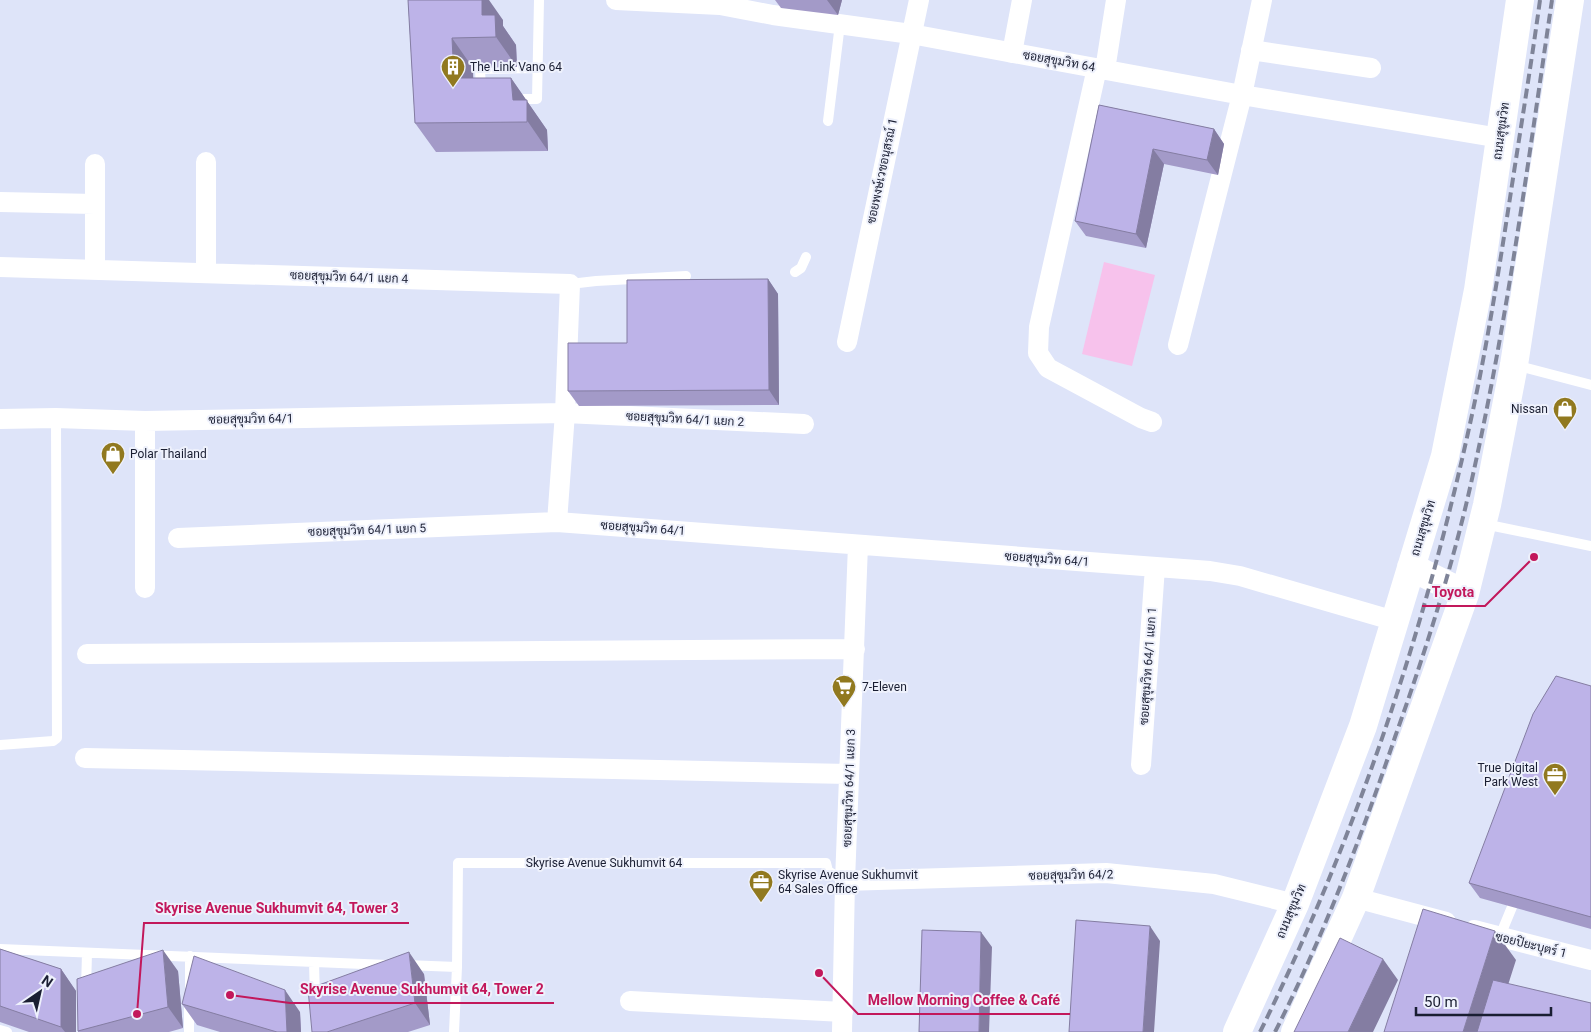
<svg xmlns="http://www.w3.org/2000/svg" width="1591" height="1032" font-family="Roboto,Sarabun,sans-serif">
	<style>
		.green { fill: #f7c2ec }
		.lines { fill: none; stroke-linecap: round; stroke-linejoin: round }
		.service { stroke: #fff; stroke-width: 10 }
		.minor { stroke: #fff; stroke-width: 20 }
		.primary { stroke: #fff; stroke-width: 28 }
		.rail { stroke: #7f8498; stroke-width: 4; stroke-dasharray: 10 5; stroke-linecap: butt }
		.wall { fill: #a39ac8 }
		.shaded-wall { fill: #847da2 }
		.building { fill: #bdb3e8; stroke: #847da2 }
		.labels { text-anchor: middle; stroke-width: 4; stroke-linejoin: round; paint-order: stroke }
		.street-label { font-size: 12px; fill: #1a1e32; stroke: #eef1fc }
		.poi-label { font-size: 12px; fill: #1a1e32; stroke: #eef1fc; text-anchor: start }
		.leader { fill: none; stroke: #c2185b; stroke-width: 2 }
		.callout-dot { fill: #c2185b; stroke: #eef1fc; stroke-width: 2 }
		.callout-label { font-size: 14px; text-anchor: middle; font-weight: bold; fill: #c2185b; stroke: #eef1fc; stroke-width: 4; stroke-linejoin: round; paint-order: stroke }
	</style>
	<rect width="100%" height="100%" fill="#dee4f9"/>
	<path class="green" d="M 1104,262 L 1155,275 L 1132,366 L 1082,354 Z"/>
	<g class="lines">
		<path class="service" d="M 481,90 L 480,69 L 537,68
			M 514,99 L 537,99 L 539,0
			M 828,121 L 840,24
			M 795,272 L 801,268 L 806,257
			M 570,284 L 596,281 L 686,276
			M 1515,365 L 1591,385
			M 1484,524 L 1591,546
			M 0,745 L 53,741 L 57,738 L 56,418
			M 1500,936 L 1512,907
			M 0,949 L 388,965
			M 314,962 L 315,999
			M 405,965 L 457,967
			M 190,986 L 190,956
			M 86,989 L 87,953
			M 0,1030 L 7,1032
			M 189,1032 L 189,1001
			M 454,1032 L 457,967 L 458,863 L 826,863 L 828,871 L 845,881"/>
		<path class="minor" d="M 616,0 L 720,5 L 773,15 L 911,34 L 1242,95 L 1500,138
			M 1251,50 L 1371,68
			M 1012,53 L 1022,0
			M 1097,68 L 1039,327 L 1038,353 L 1048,368 L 1141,418 L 1152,422
			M 1105,70 L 1116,0
			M 95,164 L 95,204
			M 0,202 L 95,204 L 95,269
			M 0,267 L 570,284 L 565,413 L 557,522 L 1210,571 L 1240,576 L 1395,621
			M 206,273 L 206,162
			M 847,342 L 919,0
			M 1178,345 L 1242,95 L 1262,0
			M 0,419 L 56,418 L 145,421 L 565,413 L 804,424
			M 178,538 L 557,522
			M 145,588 L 145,421
			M 87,654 L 855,649
			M 85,758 L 849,774
			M 1141,765 L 1155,567
			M 845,881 L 1106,873 L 1214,884 L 1295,904
			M 1356,898 L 1446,922
			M 1474,930 L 1591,960
			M 630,1001 L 843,1012
			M 842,1032 L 845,881 L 858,545"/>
		<path class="primary" d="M 1411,567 L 1465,594
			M 1237,1032 L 1295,904 L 1363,726 L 1445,456 L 1478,290 L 1520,0
			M 1295,1032 L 1356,898 L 1465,594 L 1487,505 L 1514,365 L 1570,0"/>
		<path class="rail" d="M 1260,1032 C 1357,835 1427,625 1473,410 C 1488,340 1499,269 1510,198 C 1520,132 1531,66 1540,0
			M 1275,1032 C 1323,937 1361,838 1395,737 C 1422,661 1447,584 1466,505 C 1505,339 1527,169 1552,0"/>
	</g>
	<path class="wall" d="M 408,0 L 503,20 L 503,26 L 516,45 L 517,67 L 473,68 L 473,78 L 511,78 L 547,130 L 548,151 L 436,152 L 415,123 Z
		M 775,0 L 842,0 L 838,15 L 781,8 Z
		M 1099,105 L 1214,129 L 1224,144 L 1218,175 L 1164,164 L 1146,248 L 1086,236 L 1075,221 Z
		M 768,279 L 778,294 L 779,405 L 579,406 L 568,391 L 627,343 Z
		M 1591,686 L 1591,929 L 1480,898 L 1469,883 Z
		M 0,949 L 61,969 L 76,991 L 76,1032 L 29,1032 L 0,1022 Z
		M 178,971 L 183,1028 L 169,1032 L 78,1032 L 78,1031 Z
		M 424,974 L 430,1025 L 408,1032 L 312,1032 Z
		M 182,1004 L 300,1012 L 301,1032 L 220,1032 L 197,1025 Z"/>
	<path class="shaded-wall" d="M 482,0 L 489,0 L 503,20 L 503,26 L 516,45 L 517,67 L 496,37 L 482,15 Z
		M 827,0 L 842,0 L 838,15 Z
		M 452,38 L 473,68 L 474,108 L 454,78 Z
		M 511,78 L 547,130 L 548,151 L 513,100 Z
		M 1214,129 L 1224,144 L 1218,175 L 1207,160 Z
		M 1153,149 L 1164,164 L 1146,248 L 1136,234 Z
		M 768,279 L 778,294 L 779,405 L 769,390 Z
		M 1150,926 L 1160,941 L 1154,1032 L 1143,1032 Z
		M 1495,931 L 1516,960 L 1493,1032 L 1463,1032 Z
		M 981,932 L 992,947 L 989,1032 L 979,1032 Z
		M 163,950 L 178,971 L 183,1028 L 168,1007 Z
		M 409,952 L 424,974 L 430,1025 L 415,1003 Z
		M 1383,959 L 1398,980 L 1373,1032 L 1348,1032 Z
		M 61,969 L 76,991 L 76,1032 L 65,1032 L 61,1027 Z
		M 285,990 L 300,1012 L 301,1032 L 287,1032 Z"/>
	<path class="building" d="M 408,0 L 482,0 L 482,15 L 495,15 L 496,37 L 452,38 L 454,78 L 511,78 L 513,100 L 527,100 L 527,122 L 415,123 Z
		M 1099,105 L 1214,129 L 1207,160 L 1153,149 L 1136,234 L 1075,221 Z
		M 768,279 L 769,390 L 568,391 L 568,343 L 627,343 L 627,280 Z
		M 1556,676 L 1591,686 L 1591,917 L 1469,883 L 1533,714 Z
		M 1423,909 L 1495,931 L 1463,1032 L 1384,1032 Z
		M 1076,920 L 1150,926 L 1143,1032 L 1069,1032 Z
		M 922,930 L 981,932 L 979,1032 L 919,1032 Z
		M 1340,938 L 1383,959 L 1348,1032 L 1294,1032 Z
		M 0,949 L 61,969 L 61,1027 L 0,1006 Z
		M 163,950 L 168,1007 L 78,1031 L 77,979 Z
		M 409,952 L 415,1003 L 327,1032 L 312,1032 L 308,989 Z
		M 194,956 L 285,990 L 287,1032 L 277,1032 L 182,1004 Z
		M 1493,980 L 1591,1003 L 1591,1032 L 1477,1032 Z"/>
	<defs>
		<symbol id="building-pin" viewBox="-11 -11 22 30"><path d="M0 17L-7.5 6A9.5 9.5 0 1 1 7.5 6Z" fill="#91791f" stroke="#eef1fc"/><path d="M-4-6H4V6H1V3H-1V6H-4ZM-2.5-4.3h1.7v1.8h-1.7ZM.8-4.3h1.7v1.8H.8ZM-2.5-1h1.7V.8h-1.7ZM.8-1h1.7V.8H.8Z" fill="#fff"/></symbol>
		<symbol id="shop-pin" viewBox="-11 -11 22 30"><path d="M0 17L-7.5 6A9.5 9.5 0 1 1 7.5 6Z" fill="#91791f" stroke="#eef1fc"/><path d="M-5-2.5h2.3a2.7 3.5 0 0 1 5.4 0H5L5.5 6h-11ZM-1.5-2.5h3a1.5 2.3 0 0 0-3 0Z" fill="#fff"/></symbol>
		<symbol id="supermarket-pin" viewBox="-11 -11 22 30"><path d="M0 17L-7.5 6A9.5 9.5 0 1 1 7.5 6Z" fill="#91791f" stroke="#eef1fc"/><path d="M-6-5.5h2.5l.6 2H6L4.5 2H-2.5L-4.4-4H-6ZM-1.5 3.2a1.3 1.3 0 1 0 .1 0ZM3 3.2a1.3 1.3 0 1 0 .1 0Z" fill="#fff"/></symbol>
		<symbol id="office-pin" viewBox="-11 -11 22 30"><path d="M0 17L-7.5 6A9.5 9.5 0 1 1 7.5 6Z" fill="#91791f" stroke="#eef1fc"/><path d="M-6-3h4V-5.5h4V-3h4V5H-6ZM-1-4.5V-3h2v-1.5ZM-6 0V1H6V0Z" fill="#fff"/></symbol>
	</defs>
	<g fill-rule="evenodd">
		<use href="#building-pin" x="439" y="53" width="28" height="38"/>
		<use href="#shop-pin" x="1551" y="395" width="28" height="38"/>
		<use href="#shop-pin" x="99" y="440" width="28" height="38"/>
		<use href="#supermarket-pin" x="830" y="673" width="28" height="38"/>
		<use href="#office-pin" x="1541" y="761" width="28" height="38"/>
		<use href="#office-pin" x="747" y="868" width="28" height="38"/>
	</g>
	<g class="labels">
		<g class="street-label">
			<text transform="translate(1059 61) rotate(10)" y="4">ซอยสุขุมวิท 64</text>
			<text transform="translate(1501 131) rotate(-82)" y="4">ถนนสุขุมวิท</text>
			<text transform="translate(882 171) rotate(-78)" y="4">ซอยพงษ์เวชอนุสรณ์ 1</text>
			<text transform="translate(349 277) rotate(2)" y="4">ซอยสุขุมวิท 64/1 แยก 4</text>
			<text transform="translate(251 419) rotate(-1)" y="4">ซอยสุขุมวิท 64/1</text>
			<text transform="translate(685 419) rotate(3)" y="4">ซอยสุขุมวิท 64/1 แยก 2</text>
			<text transform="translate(643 528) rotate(4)" y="4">ซอยสุขุมวิท 64/1</text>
			<text transform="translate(1423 528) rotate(-73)" y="4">ถนนสุขุมวิท</text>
			<text transform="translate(367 530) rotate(-2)" y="4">ซอยสุขุมวิท 64/1 แยก 5</text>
			<text transform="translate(1047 559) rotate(4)" y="4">ซอยสุขุมวิท 64/1</text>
			<text transform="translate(1148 666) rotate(-86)" y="4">ซอยสุขุมวิท 64/1 แยก 1</text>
			<text transform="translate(849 788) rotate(-88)" y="4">ซอยสุขุมวิท 64/1 แยก 3</text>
			<text x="604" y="867">Skyrise Avenue Sukhumvit 64</text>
			<text transform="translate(1071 875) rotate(-1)" y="4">ซอยสุขุมวิท 64/2</text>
			<text transform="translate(1291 911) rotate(-67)" y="4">ถนนสุขุมวิท</text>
			<text transform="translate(1531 945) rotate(14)" y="4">ซอยปิยะบุตร์ 1</text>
		</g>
		<g class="poi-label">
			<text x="470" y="71">The Link Vano 64</text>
			<text x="1548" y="413" text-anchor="end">Nissan</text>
			<text x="130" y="458">Polar Thailand</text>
			<text x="862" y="691">7-Eleven</text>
			<text x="1538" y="772" text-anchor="end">True Digital<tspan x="1538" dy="14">Park West</tspan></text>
			<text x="778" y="879">Skyrise Avenue Sukhumvit<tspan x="778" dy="14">64 Sales Office</tspan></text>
		</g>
	</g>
	<path class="leader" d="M1534 557L1485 606H1422M137 1014L144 923H409M230 995L290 1003H554M819 973L858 1014H1070"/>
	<g class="callout-dot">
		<circle cx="1534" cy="557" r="5"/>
		<circle cx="137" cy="1014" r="5"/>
		<circle cx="230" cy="995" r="5"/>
		<circle cx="819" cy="973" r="5"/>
	</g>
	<g class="callout-label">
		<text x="1453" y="597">Toyota</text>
		<text x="277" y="913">Skyrise Avenue Sukhumvit 64, Tower 3</text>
		<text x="422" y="994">Skyrise Avenue Sukhumvit 64, Tower 2</text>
		<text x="964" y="1005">Mellow Morning Coffee &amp; Café</text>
	</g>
	<g transform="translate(40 992) rotate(34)" stroke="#eef1fc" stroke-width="4" paint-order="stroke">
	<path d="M0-4L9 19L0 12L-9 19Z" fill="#1a1e32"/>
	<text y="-8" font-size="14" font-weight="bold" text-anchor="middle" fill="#1a1e32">N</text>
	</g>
	<path d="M1416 1007v8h135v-8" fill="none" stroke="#1a1e32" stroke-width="2.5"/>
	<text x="1424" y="1007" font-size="15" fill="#1a1e32" stroke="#eef1fc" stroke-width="4" paint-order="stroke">50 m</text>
</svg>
